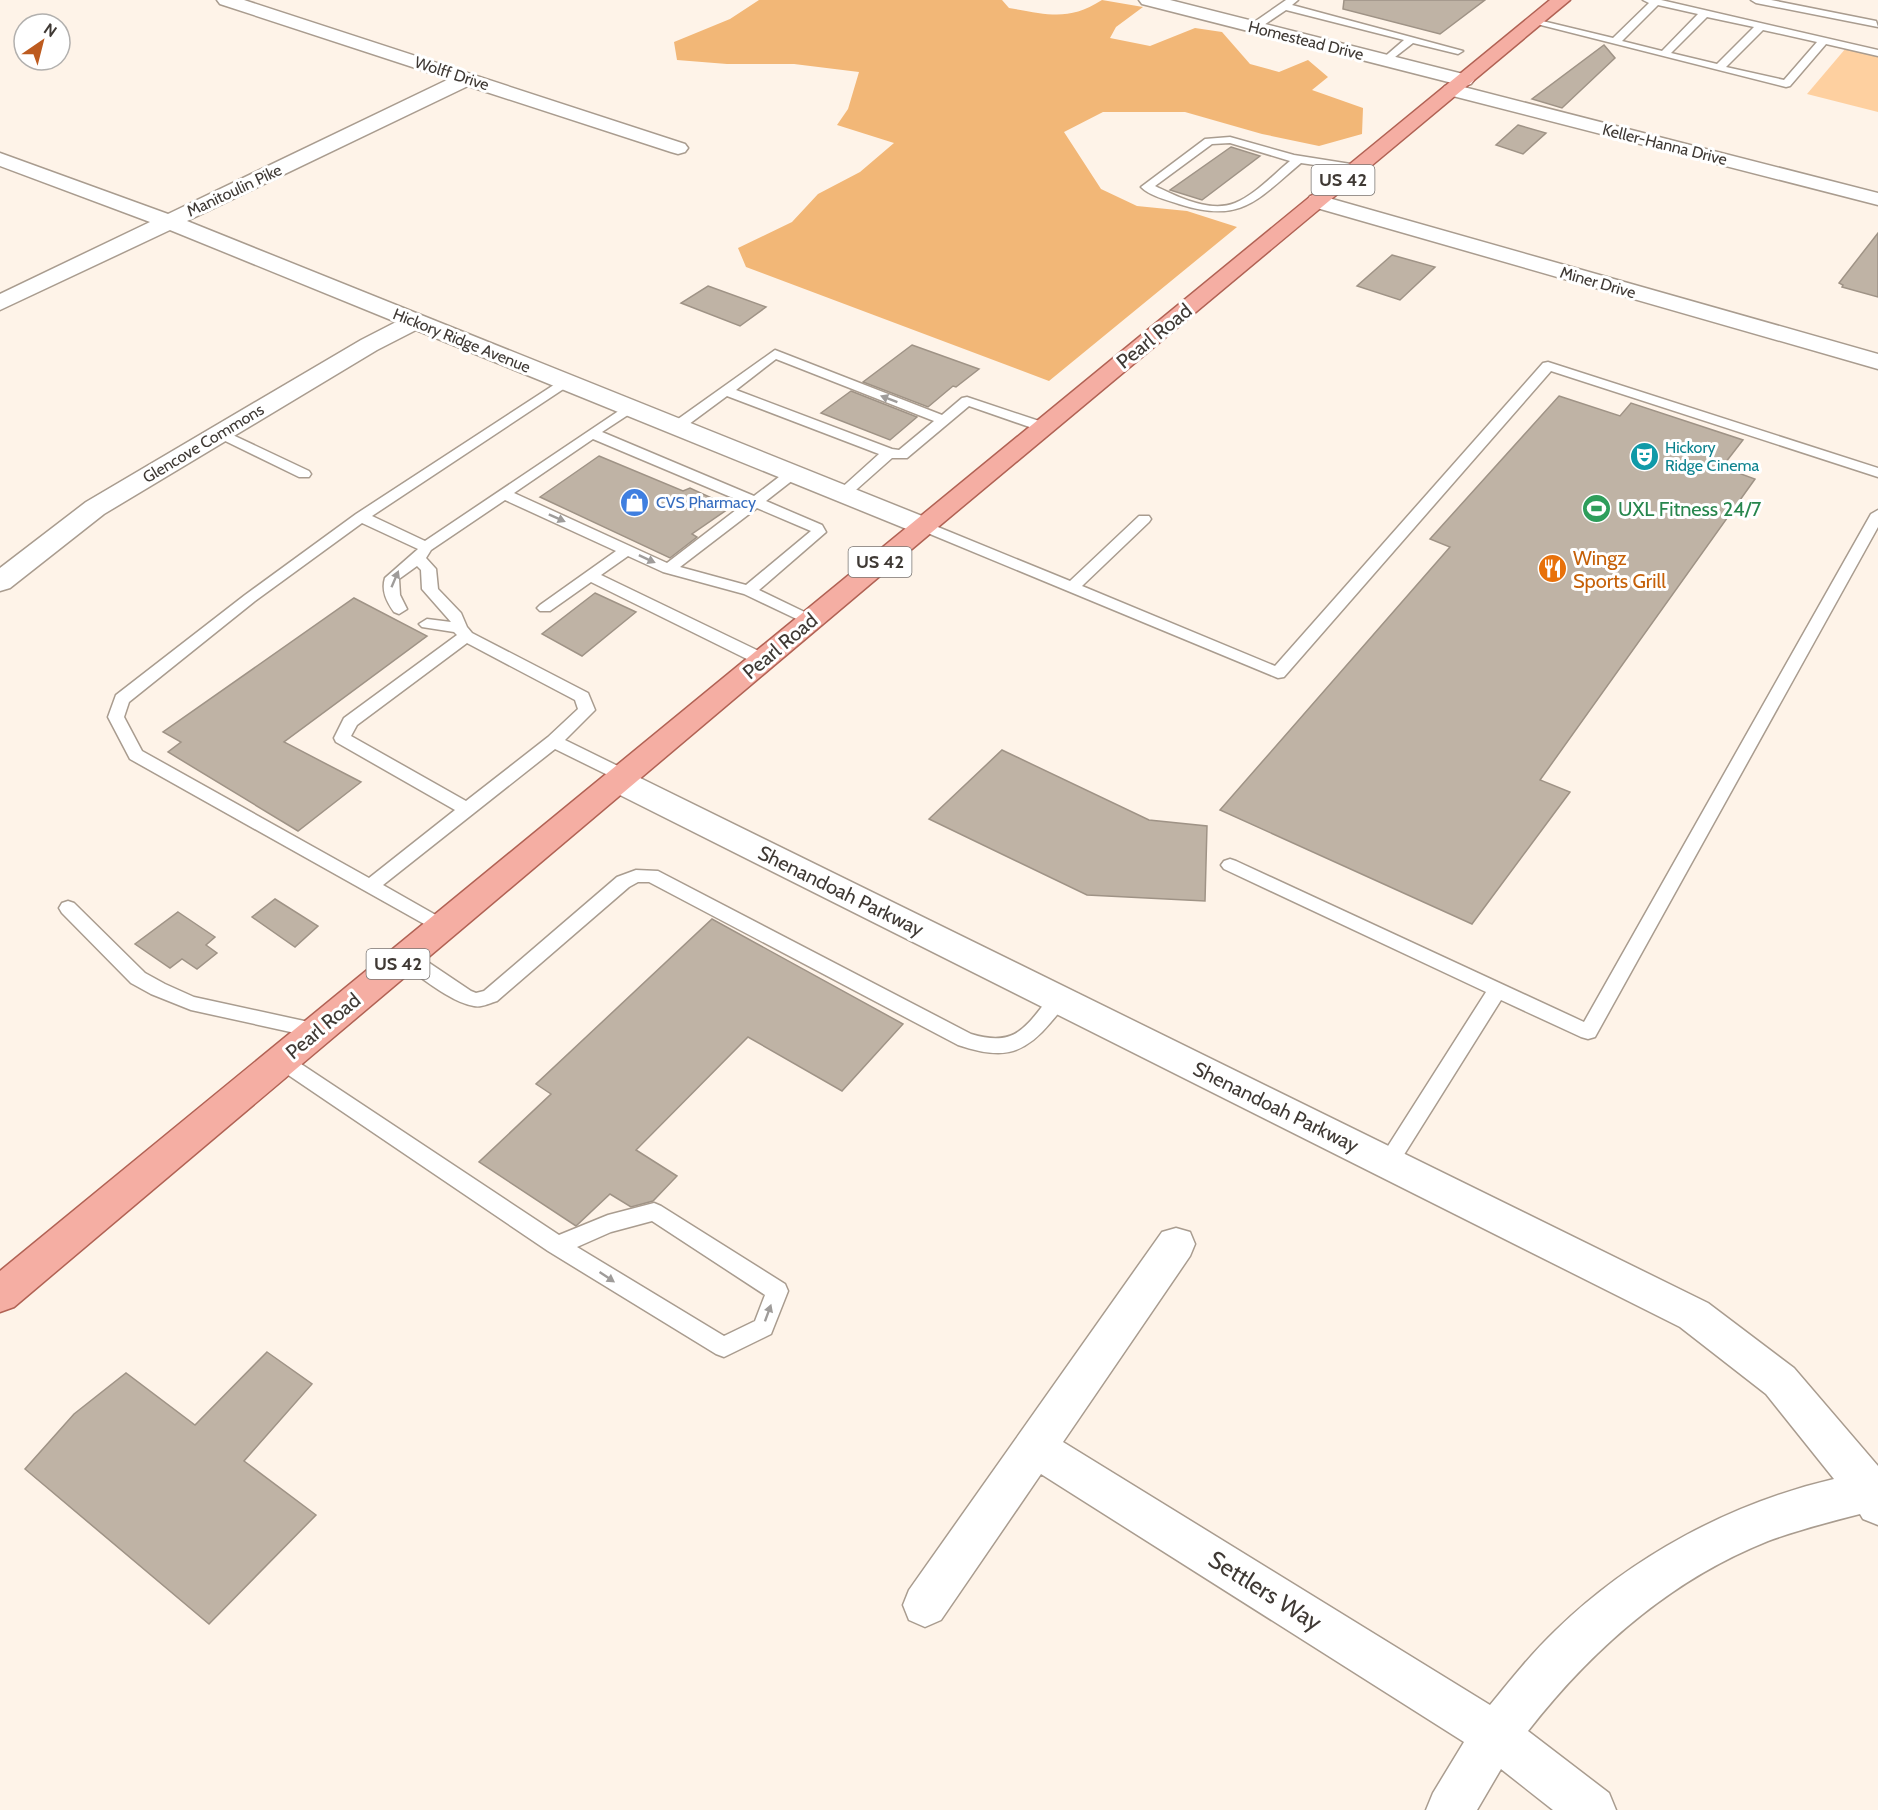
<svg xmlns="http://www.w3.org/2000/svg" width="1878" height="1810" font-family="Cabin,sans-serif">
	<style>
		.green { fill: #fed0a0 }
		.forest { fill: #f2b777 }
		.building { fill: #bfb3a5; stroke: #9f9386; stroke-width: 1.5 }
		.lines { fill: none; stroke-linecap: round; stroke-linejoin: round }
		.service-casing { stroke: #a99c8f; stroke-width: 3 }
		.minor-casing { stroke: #a99c8f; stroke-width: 3 }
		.primary-casing { stroke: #b16254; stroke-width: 3 }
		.service { fill: #fff; fill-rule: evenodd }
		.minor { fill: #fff; fill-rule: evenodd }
		.primary { fill: #f5aea3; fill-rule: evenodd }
		.oneway { fill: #9f9c9a }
		.labels { text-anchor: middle; stroke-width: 6; stroke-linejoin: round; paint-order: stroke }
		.far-street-label { font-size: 16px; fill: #3f3934; stroke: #fff }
		.far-culture-label { font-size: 16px; fill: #0d838f; stroke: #fff; text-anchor: start }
		.far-shop-label { font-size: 16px; fill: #366cbe; stroke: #fff; text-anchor: start }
		.shield { fill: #fff; stroke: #797471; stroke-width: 1.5 }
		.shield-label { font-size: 18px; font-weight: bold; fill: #3f3934 }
		.street-label { font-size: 20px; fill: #3f3934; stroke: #fff }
		.leisure-label { font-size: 20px; fill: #27864d; stroke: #fff; text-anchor: start }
		.food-label { font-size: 20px; fill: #c56008; stroke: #fff; text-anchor: start }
		.near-street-label { font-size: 24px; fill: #3f3934; stroke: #fff }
	</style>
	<rect width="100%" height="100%" fill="#fef3e8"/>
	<path class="green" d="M 1846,48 L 1878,56 L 1878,112 L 1807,94 Z"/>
	<path class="forest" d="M 759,0 L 1002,0 L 1009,8 C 1048,14 1067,22 1102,0 L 1143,7 L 1116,27 L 1110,38 L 1150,46 L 1195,28 L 1222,32 L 1250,64 L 1279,72 L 1308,60 L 1328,77 L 1312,90 L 1363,108 L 1362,134 L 1319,146 L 1262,134 L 1185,112 L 1103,112 L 1064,132 L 1101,189 L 1137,206 L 1187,211 L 1237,227 L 1049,381 L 746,267 L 738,248 L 792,222 L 818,194 L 860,172 L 894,143 L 837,125 L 848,109 L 859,72 L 794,64 L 727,64 L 677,60 L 674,42 L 730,19 Z"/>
	<path class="building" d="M 1344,0 L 1485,0 L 1440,34 L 1343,9 Z
		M 1604,45 L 1615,58 L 1562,108 L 1532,99 Z
		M 1518,125 L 1546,133 L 1523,154 L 1496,145 Z
		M 1231,147 L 1260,156 L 1202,200 L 1170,190 Z
		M 1878,233 L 1878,297 L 1842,287 L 1843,285 L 1839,283 Z
		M 1392,255 L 1435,267 L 1400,300 L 1357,286 Z
		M 708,286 L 766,307 L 740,326 L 681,303 Z
		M 912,345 L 979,369 L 956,387 L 953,386 L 928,407 L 863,382 Z
		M 851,391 L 917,417 L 890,440 L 821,413 Z
		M 1559,396 L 1620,416 L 1631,403 L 1743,440 L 1722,467 L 1755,479 L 1540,780 L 1570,792 L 1472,924 L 1220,810 L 1450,547 L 1430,539 Z
		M 599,456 L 683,491 L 690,488 L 731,507 L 692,534 L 697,537 L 670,558 L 540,497 Z
		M 595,593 L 636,612 L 582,656 L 542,634 Z
		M 354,598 L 427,636 L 284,742 L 361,782 L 298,831 L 168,752 L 181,742 L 163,732 Z
		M 1002,750 L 1149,820 L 1207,826 L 1205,901 L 1087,895 L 929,819 Z
		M 275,899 L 318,926 L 295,947 L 252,917 Z
		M 178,912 L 215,937 L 206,945 L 217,953 L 197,969 L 182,959 L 170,968 L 135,944 Z
		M 712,919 L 903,1024 L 842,1091 L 748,1037 L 636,1150 L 677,1176 L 653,1201 L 631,1207 L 610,1194 L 576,1226 L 479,1162 L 551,1094 L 536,1084 Z
		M 267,1352 L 312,1384 L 244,1461 L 316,1515 L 209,1624 L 25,1469 L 74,1414 L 126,1373 L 195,1425 Z"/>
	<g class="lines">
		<defs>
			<path id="service" d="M 1286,0 L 1298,0 L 1292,5 L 1463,51 L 1458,54 L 1413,43 L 1386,64 L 1381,61 L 1382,59 L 1404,40 L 1286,10 L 1258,29 L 1250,29 L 1250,25 Z
				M 1643,0 L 1661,0 L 1878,50 L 1878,56 L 1826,44 L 1790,86 L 1786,87 L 1529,22 L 1534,19 L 1613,38 L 1649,3 ZM 1658,5 L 1698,14 L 1662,51 L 1622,41 ZM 1707,17 L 1754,27 L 1717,64 L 1671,53 ZM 1763,30 L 1817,42 L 1784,80 L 1726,67 Z
				M 1751,0 L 1771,0 L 1876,21 L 1878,27 L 1756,3 Z
				M 1230,137 L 1294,155 L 1357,165 L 1363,168 L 1357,171 L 1301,163 C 1257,200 1241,224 1179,204 C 1167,200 1150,196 1141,187 L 1205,139 ZM 1230,143 L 1290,161 C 1274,174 1255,195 1235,203 C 1210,213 1178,197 1155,186 L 1212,144 Z
				M 775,350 L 942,415 L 962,398 L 967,397 L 1048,424 L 1050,427 L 1048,430 L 1038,430 L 969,406 L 907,458 L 892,458 L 848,497 L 838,497 L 836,494 L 838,491 L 879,454 L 727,396 L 681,430 L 671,430 L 669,427 L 671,424 ZM 776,359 L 934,421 L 899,450 L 892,449 L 736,390 Z
				M 1548,362 L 1878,468 L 1878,477 L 1551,371 L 1284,677 L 1278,678 L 918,529 L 916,526 L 923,522 L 928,523 L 1070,581 L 1139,516 L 1149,516 L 1151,519 L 1149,522 L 1082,586 L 1275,666 L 1543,363 Z
				M 566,377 L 573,381 L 571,384 L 372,516 L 425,541 L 629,404 L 636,408 L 634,411 L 602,432 L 754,496 L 788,470 L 798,470 L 800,473 L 798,476 L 766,501 L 822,525 L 826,532 L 759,590 L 815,617 L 818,620 L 815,623 L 805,623 L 744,594 L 663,572 L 628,556 L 601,575 L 769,656 L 771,660 L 769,664 L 757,664 L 591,582 L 550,611 L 540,611 L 537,608 L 540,605 L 616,551 L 505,500 L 431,550 L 426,558 L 436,569 L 438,589 L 461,613 L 467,627 L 472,633 L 588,693 L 595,710 L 565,740 L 630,772 L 632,776 L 630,780 L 618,780 L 555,749 L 383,885 L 448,922 L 451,927 L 448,932 L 442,934 L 130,759 L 108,717 L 116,695 L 245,595 L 356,514 ZM 593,439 L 745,503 L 667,563 L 514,493 ZM 757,508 L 811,531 L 746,585 L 680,567 ZM 362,523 L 418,549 L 385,578 C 381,591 387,602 394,612 L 399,614 L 407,609 L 400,595 L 399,579 L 417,566 L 421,570 L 422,589 L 451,622 L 427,619 L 419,624 L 422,627 L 454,632 L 457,635 L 344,718 L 334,738 L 336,742 L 455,810 L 369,878 L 142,751 L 124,717 L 129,702 L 255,601 ZM 467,643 L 575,700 L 578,709 L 548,737 L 466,801 L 351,736 L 357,725 Z
				M 220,429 L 309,471 L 311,474 L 309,477 L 299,477 L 215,436 L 213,433 Z
				M 1878,510 L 1878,527 L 1595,1037 L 1588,1039 L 1581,1037 L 1501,1000 L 1395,1169 L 1388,1171 L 1381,1169 L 1378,1163 L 1381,1157 L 1486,992 L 1224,869 L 1221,865 L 1224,861 L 1230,859 L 1236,861 L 1584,1022 L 1871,514 Z
				M 636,870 L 658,871 L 971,1034 C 1017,1048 1026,1026 1052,994 L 1059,992 L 1066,994 L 1068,999 C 1064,1007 1057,1015 1051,1022 C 1022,1057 1000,1059 958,1045 L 649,882 L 638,882 L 629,887 L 497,1001 C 490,1003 481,1008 474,1006 C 450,1002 420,976 399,962 L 397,957 L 399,952 L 406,950 L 413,952 L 471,991 L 476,993 L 484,991 L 617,877 Z
				M 68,901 L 74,903 L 145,973 L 165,984 L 194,997 L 318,1024 L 325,1026 L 328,1031 L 325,1036 L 318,1038 L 191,1010 L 151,994 L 131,983 L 62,913 L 59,908 L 62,903 Z
				M 282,1053 L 289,1056 L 559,1235 L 608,1215 L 654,1203 L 661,1206 L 785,1284 L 788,1291 L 771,1334 L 724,1357 L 716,1354 L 548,1251 L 275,1066 L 272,1061 L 275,1056 ZM 652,1221 L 765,1295 L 755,1321 L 724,1336 L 577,1247 L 611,1232 Z"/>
			<path id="minor" d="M 217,0 L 244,0 L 685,144 L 688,148 L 685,152 L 678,154 L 671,152 L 468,86 L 187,221 L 932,520 L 936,526 L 932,532 L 923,534 L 914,532 L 416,330 L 377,350 L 104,514 L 10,588 L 0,591 L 0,568 L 86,502 L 361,340 L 396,322 L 170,230 L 0,310 L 0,294 L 150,222 L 0,166 L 0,153 L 168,214 L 449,79 L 220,4 Z
				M 1139,0 L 1170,0 L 1471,76 L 1474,80 L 1471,84 L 1464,86 L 1142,4 Z
				M 1452,84 L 1878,193 L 1878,205 L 1445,94 L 1442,90 L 1445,86 Z
				M 1318,195 L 1878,354 L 1878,369 L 1310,206 L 1307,201 L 1310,196 Z
				M 619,770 L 630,773 L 1708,1303 L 1794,1368 L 1878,1466 L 1878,1525 L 1863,1519 L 1860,1514 C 1829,1522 1798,1530 1768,1541 C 1670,1580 1592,1649 1528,1731 L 1609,1793 L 1616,1810 L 1553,1810 L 1501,1769 L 1477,1810 L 1426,1810 L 1433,1793 L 1464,1742 L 1041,1474 L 941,1620 L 925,1627 L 909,1620 L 903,1605 L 909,1590 L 1162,1232 L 1176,1228 L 1190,1232 L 1195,1244 L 1190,1256 L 1063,1442 L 1490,1705 C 1511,1679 1532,1653 1556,1630 C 1632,1556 1731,1503 1834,1479 L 1766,1394 L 1680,1327 L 608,789 L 604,781 L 608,773 Z"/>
			<path id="primary" d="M 1550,0 L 1570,0 L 932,532 L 14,1307 L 0,1312 L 0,1271 Z"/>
		</defs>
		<use href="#service" class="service-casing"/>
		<use href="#minor" class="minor-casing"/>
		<use href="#primary" class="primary-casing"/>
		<use href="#service" class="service"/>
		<use href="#minor" class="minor"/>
		<use href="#primary" class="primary"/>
	</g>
	<defs><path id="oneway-solid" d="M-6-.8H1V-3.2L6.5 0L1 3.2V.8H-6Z" transform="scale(1.5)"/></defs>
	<g class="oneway">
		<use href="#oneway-solid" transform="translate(889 399) rotate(-159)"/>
		<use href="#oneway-solid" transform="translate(557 518) rotate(24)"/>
		<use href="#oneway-solid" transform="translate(647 559) rotate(25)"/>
		<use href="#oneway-solid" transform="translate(395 579) rotate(-67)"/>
		<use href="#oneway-solid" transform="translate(607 1277) rotate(34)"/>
		<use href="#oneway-solid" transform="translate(768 1313) rotate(-70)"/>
	</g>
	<defs>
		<symbol id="theatre-disc" viewBox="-11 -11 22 22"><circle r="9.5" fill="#0f9aa8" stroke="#fff"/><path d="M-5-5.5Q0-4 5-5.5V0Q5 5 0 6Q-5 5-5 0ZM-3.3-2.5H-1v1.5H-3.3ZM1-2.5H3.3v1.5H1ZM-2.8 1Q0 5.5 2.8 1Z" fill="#fff"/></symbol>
		<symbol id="shop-disc" viewBox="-11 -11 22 22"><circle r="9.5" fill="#3f7fe0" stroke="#fff"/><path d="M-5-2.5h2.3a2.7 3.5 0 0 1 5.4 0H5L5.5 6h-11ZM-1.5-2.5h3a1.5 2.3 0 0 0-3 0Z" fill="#fff"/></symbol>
		<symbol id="stadium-disc" viewBox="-11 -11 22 22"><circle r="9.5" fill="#2e9e5b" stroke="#fff"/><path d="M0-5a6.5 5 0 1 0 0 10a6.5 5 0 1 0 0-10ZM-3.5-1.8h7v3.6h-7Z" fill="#fff"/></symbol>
		<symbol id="restaurant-disc" viewBox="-11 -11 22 22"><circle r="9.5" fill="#e8710a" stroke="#fff"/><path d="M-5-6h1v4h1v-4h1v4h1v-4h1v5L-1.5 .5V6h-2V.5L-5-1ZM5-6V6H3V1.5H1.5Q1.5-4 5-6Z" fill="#fff"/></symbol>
	</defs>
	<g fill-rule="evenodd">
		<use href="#theatre-disc" x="1628" y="440" width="33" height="33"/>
		<use href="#shop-disc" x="618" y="486" width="33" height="33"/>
		<use href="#stadium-disc" x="1580" y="492" width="33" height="33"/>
		<use href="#restaurant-disc" x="1536" y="552" width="33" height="33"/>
	</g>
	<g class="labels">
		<g class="far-street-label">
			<text transform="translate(1306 40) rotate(14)" y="6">Homestead Drive</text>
			<text transform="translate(452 73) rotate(18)" y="6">Wolff Drive</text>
			<text transform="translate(1665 144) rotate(14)" y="6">Keller-Hanna Drive</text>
			<text transform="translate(234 190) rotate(-25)" y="6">Manitoulin Pike</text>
			<text transform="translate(1598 282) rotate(16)" y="6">Miner Drive</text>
			<text transform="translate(462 340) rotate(22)" y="6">Hickory Ridge Avenue</text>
			<text transform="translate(203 443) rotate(-31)" y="6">Glencove Commons</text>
		</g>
		<g class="far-culture-label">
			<text x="1665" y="453">Hickory<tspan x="1665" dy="18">Ridge Cinema</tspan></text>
		</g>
		<g class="far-shop-label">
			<text x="656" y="508">CVS Pharmacy</text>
		</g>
		<g class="shield">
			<rect x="1311.5" y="165" width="63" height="30" rx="4.5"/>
			<rect x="848.5" y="547" width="63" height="30" rx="4.5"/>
			<rect x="366.5" y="949" width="63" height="30" rx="4.5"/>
		</g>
		<g class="shield-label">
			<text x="1343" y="186">US 42</text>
			<text x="880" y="568">US 42</text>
			<text x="398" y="970">US 42</text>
		</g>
		<g class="street-label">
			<text transform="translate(1154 336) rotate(-39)" y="7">Pearl Road</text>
			<text transform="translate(780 646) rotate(-40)" y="7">Pearl Road</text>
			<text transform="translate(841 891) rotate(26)" y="7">Shenandoah Parkway</text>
			<text transform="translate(323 1026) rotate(-40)" y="7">Pearl Road</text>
			<text transform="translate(1276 1107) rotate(26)" y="7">Shenandoah Parkway</text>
		</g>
		<g class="leisure-label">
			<text x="1618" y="516">UXL Fitness 24/7</text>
		</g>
		<g class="food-label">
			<text x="1573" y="565">Wingz<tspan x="1573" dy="23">Sports Grill</tspan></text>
		</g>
		<g class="near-street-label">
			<text transform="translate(1265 1591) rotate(32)" y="8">Settlers Way</text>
		</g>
	</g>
	<g transform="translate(42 42) rotate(35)"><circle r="28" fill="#ffffff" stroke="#b2b0ae" stroke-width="1.5"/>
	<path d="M0-4.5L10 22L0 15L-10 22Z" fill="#bd5b1f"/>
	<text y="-9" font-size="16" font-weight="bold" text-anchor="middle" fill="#3f3934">N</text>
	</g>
</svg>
